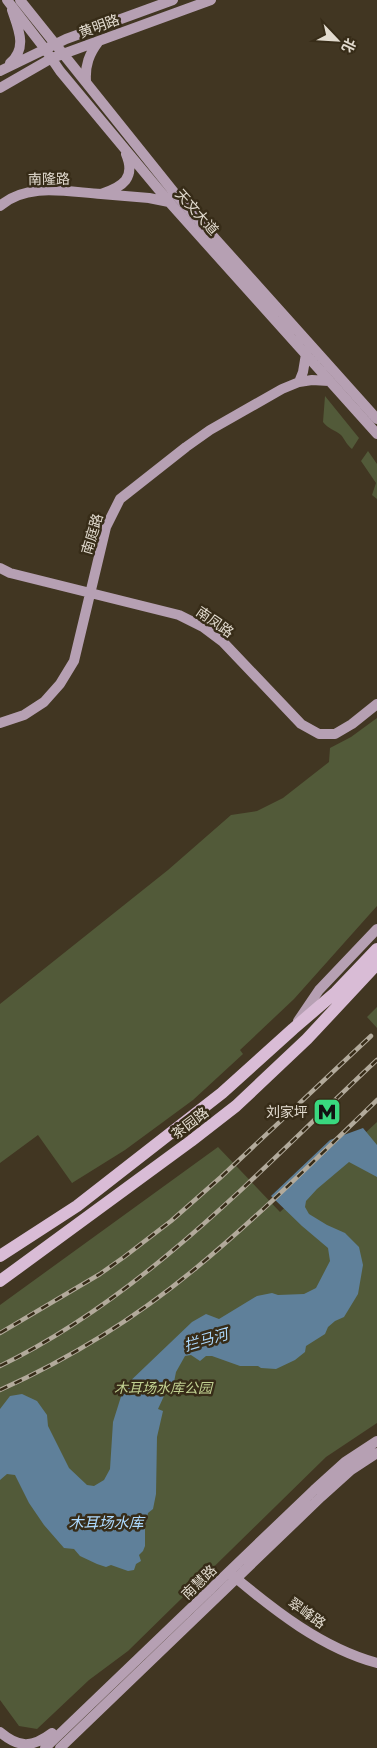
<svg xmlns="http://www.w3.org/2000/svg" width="377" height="1748" font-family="'Noto Serif','Noto Sans SC',serif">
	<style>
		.green { fill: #525a39 }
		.water { fill: #5f809a }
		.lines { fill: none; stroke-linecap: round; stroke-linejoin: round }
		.secondary { stroke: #b6a0b3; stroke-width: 10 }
		.primary { stroke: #d9bcd6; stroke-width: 12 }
		.rail-casing { stroke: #b2aa9b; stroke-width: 4.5 }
		.rail { stroke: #372c18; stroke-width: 2.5; stroke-dasharray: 8; stroke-linecap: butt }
		.labels { text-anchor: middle; stroke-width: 5; stroke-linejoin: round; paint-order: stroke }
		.street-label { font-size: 14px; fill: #e2dbcf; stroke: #372c18 }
		.poi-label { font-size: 14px; fill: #e2dbcf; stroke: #372c18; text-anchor: end }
		.park-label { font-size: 14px; font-style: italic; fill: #c1d091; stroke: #372c18 }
		.water-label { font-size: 15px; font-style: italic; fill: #add9fd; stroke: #372c18 }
	</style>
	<rect width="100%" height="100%" fill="#413622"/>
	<path class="green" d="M 325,396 L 359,438 L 352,449 C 347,445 345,440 341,435 C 335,430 328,429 323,422 Z
		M 368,451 L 377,464 L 377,499 L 372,495 L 376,483 L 361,461 Z
		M 377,718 L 377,906 L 294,999 L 240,1050 L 243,1054 L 193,1100 L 125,1150 L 72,1183 L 38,1135 L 0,1163 L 0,1004 L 168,870 L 231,815 L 257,811 L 283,798 L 329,762 L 330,748 L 351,737 Z
		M 377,1007 L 377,1028 L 367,1017 Z
		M 377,1122 L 377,1423 L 326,1457 L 128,1651 L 89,1680 L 37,1729 L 19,1726 L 0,1700 L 0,1305 L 218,1147 L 280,1212 Z"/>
	<path class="water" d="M 363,1128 L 377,1145 L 377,1177 L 349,1162 L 317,1189 L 306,1201 L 305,1207 L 309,1214 L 327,1225 L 345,1233 L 359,1247 L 363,1265 L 358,1294 L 344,1317 L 335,1321 L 328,1327 L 325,1334 L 306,1346 L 305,1352 L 295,1360 L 276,1369 L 261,1368 L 258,1366 L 240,1366 L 212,1356 L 206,1356 L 200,1361 L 191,1355 L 185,1356 L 176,1372 L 174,1382 L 169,1385 L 158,1409 L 163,1411 L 157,1437 L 156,1494 L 153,1509 L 148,1513 L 145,1527 L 145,1546 L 143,1551 L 139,1555 L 141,1561 L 136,1564 L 134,1570 L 128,1571 L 111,1565 L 106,1567 L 97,1564 L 80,1556 L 74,1549 L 64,1548 L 44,1525 L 29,1503 L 15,1475 L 7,1474 L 0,1480 L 0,1409 L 10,1396 L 22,1394 L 37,1401 L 47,1415 L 48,1426 L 69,1468 L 87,1485 L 94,1486 L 104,1480 L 110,1469 L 113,1422 L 124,1387 L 192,1322 L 206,1314 L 219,1319 L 257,1296 L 272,1293 L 278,1295 L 304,1294 L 316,1288 L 330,1261 L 328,1248 L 302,1226 L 271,1196 L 330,1140 Z"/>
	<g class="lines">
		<path class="secondary" d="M 7,0 L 45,49 L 60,71 L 169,202 L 377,434
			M 20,0 L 177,196 L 377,419
			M 10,63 C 28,48 18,28 12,10
			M 0,71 L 66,39 L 173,0
			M 86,81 C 85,65 89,54 99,41
			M 0,88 L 52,58 L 211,0
			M 126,154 C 136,178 123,187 101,194 L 149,198 L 169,202
			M 0,206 C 27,182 68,192 101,194
			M 299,382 L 303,372 L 306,354
			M 0,568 L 10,573 L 179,615 L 203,627 L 223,642 L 301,724 L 319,734 L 335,734 L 352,724 L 377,704
			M 0,723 L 24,715 L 44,702 L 60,684 L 74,661 L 106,527 L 120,499 L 186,447 L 210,430 L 282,389 L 299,382 L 312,380 L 329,381
			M 298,1021 L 319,990 L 377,929
			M 231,1574 C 275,1611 322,1648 377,1663
			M 0,1732 C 19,1748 32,1748 52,1733
			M 45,1748 L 314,1490 L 345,1462 L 377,1441
			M 60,1748 L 321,1497 L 351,1470 L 377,1453"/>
		<path class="primary" d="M 0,1256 L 77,1206 L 222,1093 L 293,1029 L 336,992 L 377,949
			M 0,1281 L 191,1141 L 236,1106 L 307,1039 L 377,964"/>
		<defs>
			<path id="rail" d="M 0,1333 L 100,1274 L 124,1257 L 171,1221 L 221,1177 L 371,1036
				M 0,1366 C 146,1295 260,1170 377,1060
				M 0,1390 C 71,1358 137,1317 196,1268 C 259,1216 318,1157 377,1100"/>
		</defs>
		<use href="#rail" class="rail-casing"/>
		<use href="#rail" class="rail"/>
	</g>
	<defs>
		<symbol id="metro-square" viewBox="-11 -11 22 22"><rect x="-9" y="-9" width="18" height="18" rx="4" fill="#39d87f" stroke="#372c18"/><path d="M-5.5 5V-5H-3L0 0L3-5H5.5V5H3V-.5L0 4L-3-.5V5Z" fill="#111"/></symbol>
	</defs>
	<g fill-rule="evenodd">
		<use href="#metro-square" x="311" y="1096" width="32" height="32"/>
	</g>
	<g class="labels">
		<g class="street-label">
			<text transform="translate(99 26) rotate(-20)" y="5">黄明路</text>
			<text transform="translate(49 179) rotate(-1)" y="5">南隆路</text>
			<text transform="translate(197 212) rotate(48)" y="5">天文大道</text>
			<text transform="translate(92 534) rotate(-73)" y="5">南庭路</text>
			<text transform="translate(215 622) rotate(35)" y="5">南凤路</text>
			<text transform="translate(190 1123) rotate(-37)" y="5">茶园路</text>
			<text transform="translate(199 1582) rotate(-44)" y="5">南慧路</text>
			<text transform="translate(307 1613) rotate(35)" y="5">翠峰路</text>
		</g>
		<g class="poi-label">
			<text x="308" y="1117">刘家坪</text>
		</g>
		<g class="park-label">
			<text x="163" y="1393">木耳场水库公园</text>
		</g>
		<g class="water-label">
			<text transform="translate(206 1340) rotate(-16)" y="5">拦马河</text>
			<text x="106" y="1528">木耳场水库</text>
		</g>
	</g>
	<g transform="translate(337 40) rotate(115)" stroke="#372c18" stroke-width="4" paint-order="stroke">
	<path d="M0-4L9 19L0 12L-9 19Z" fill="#e2dbcf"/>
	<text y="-8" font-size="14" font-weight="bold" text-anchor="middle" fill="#e2dbcf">北</text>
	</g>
</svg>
